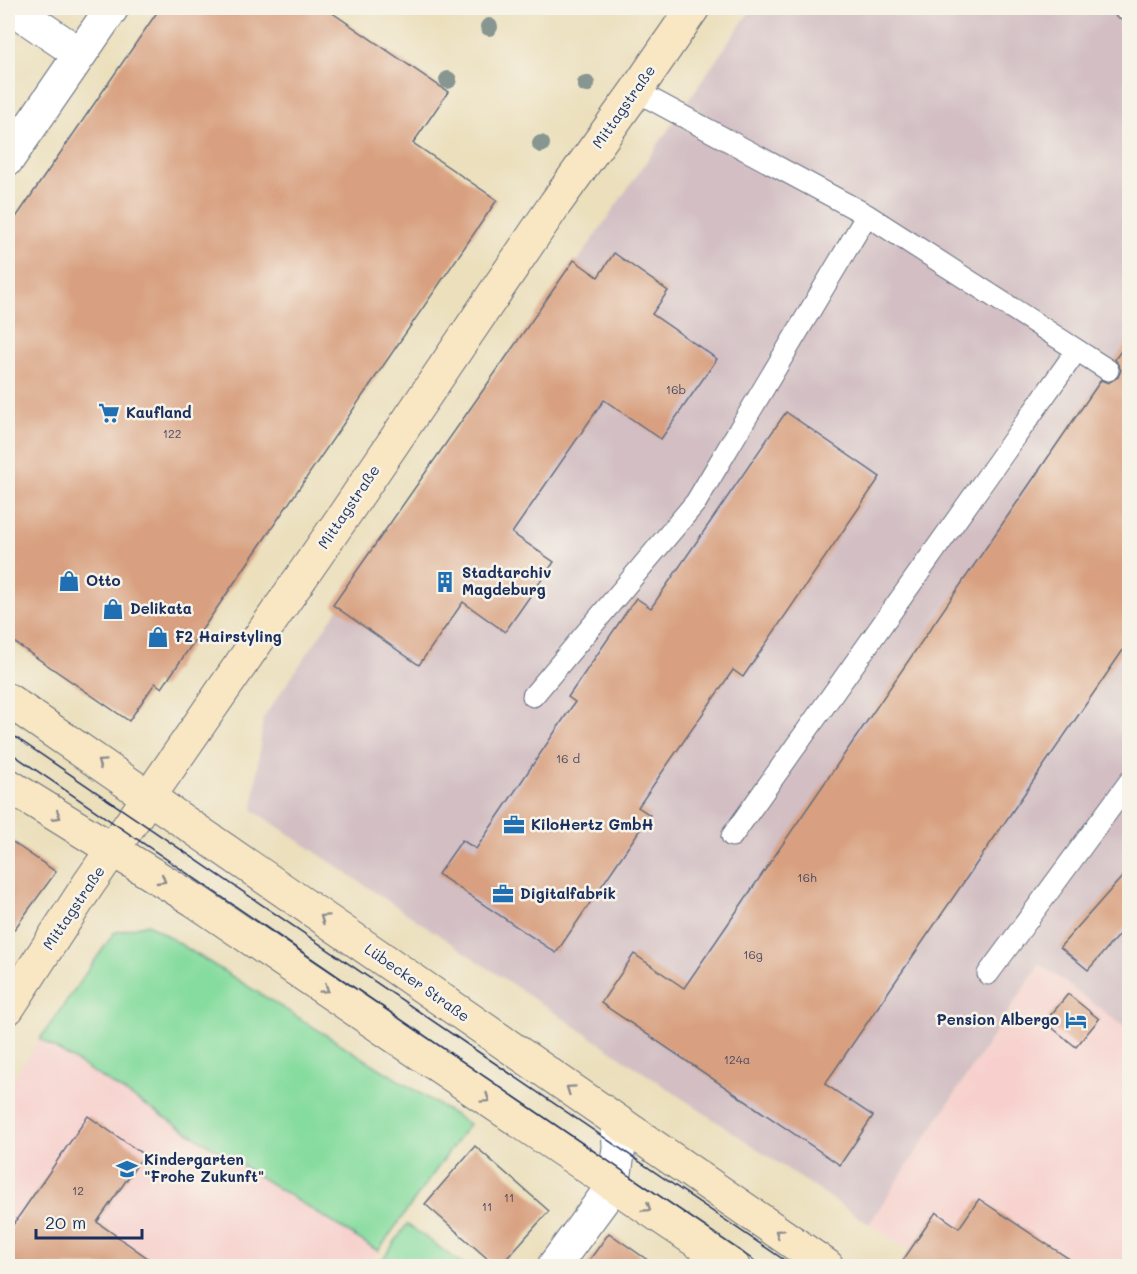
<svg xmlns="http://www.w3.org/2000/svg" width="1137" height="1274" font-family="Mali,sans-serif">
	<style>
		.built { fill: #f7d0cd }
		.industrial { fill: #d2bec3 }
		.green { fill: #86dc9f; stroke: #50867e; stroke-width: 1.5 }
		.building { fill: #d8a080 }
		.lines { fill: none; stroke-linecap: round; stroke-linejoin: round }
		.lane-casing { stroke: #646d7f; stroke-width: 23 }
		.street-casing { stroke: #646d7f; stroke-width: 35 }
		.secondary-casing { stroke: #646d7f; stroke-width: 35 }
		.lane { stroke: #fff; stroke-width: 21 }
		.street { stroke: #fff; stroke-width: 33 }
		.secondary { stroke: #f9e7c3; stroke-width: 33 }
		.tram { stroke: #1b2f5e; stroke-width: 1.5 }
		.tree { fill: #879691 }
		.oneway { stroke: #8a8b90 }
		.labels { text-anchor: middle; stroke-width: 5; stroke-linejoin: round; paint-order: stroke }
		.number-label { font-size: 12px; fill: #4a4b66 }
		.street-label { font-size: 15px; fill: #1b2f5e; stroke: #f7f3e8 }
		.poi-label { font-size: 15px; font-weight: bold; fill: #1b2f5e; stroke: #f7f3e8; text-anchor: start }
	</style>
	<rect width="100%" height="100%" fill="#f7f3e8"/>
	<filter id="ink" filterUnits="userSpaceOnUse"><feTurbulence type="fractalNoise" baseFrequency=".0167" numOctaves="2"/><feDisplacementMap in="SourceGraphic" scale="12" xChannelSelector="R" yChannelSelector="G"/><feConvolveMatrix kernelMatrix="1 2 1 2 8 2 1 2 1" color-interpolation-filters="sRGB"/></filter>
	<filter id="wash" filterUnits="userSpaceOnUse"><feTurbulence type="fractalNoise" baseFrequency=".008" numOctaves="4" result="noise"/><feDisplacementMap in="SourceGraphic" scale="24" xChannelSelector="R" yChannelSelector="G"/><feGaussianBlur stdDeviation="1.35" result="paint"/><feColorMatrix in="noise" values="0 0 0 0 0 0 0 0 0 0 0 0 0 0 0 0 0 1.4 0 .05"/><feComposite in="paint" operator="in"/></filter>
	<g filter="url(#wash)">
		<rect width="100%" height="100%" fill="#ebdfbc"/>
		<path class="built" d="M 1041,964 L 1129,1030 L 1129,1266 L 931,1266 L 869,1224 Z
			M 40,1039 L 378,1251 L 368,1266 L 8,1266 L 8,1086 Z"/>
		<path class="industrial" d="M 752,8 L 1129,8 L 1129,1030 L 1040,964 L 869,1224 L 253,810 L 263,718 Z"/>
		<path class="green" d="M 148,924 L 469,1124 L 378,1251 L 40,1039 L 114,933 Z
			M 407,1224 L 465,1266 L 378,1266 Z"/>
		<g id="blocks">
			<path class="building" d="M 160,8 L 325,8 L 448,92 L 413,143 L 497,200 L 162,688 L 155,683 L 129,721 L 8,638 L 8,229 Z
				M 614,253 L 668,291 L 652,314 L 717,359 L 661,439 L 604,400 L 512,533 L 554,562 L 505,632 L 463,602 L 419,665 L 333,605 L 574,260 L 598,277 Z
				M 1130,339 L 1130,640 L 825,1084 L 873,1116 L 840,1165 L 601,1003 L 634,954 L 684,988 L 1101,380 L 1108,383 L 1118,377 L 1121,370 L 1115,359 Z
				M 786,412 L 880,477 L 743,677 L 733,670 L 638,807 L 650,815 L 556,953 L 438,874 L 462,840 L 476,849 L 575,702 L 568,697 L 636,598 L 651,608 Z
				M 8,839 L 56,872 L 8,938 Z
				M 1130,868 L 1130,922 L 1088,970 L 1060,947 Z
				M 1068,994 L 1099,1019 L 1076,1047 L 1045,1022 Z
				M 88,1116 L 144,1155 L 97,1222 L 159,1266 L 8,1266 L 8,1232 Z
				M 475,1146 L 549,1211 L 500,1266 L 496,1266 L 425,1204 Z
				M 979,1199 L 1039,1239 L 1080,1266 L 899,1266 L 936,1212 L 959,1228 Z
				M 609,1233 L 656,1266 L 585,1266 Z"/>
		</g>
	</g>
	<g filter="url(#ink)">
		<use href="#blocks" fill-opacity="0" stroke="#646d7f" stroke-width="1.5"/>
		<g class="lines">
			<defs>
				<path id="lane" d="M 1123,8 L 1130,12
					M 867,215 L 1108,370
					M 533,696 L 696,502 L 867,215 L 636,91
					M 732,836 L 1077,350
					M 988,974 L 1130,781"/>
				<path id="street" d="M 12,8 L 80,54
					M 8,159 L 112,8
					M 554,1266 L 613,1186 L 619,1148 L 618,1123"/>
				<path id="secondary" d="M 8,700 L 827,1266
					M 8,785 L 194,900 L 733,1266
					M 8,1008 L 88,885 L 347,511 L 555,204 L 636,91 L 693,8"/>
			</defs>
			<use href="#lane" class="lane-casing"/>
			<use href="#street" class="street-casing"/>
			<use href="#secondary" class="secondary-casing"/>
			<use href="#lane" class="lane"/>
			<use href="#street" class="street"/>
			<use href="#secondary" class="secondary"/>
			<path class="tram" d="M 8,732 L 793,1266
				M 8,751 L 762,1266"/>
		</g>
		<g class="tree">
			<circle cx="489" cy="27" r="9"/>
			<circle cx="448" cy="80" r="9"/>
			<circle cx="586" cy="84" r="9"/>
			<circle cx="541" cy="144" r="9"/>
		</g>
		<defs><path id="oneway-chevron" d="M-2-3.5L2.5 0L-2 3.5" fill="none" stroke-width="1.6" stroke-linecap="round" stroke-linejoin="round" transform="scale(1.5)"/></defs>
		<g class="oneway">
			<use href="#oneway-chevron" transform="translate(101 763) rotate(-145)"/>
			<use href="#oneway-chevron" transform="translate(57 816) rotate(31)"/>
			<use href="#oneway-chevron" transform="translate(162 880) rotate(31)"/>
			<use href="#oneway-chevron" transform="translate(324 918) rotate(-145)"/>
			<use href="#oneway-chevron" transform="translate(325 989) rotate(34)"/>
			<use href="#oneway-chevron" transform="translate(570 1089) rotate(-145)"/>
			<use href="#oneway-chevron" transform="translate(486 1099) rotate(34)"/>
			<use href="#oneway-chevron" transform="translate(647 1208) rotate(34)"/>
			<use href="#oneway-chevron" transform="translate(779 1233) rotate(-145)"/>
		</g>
	</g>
	<defs>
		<symbol id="supermarket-bare" viewBox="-9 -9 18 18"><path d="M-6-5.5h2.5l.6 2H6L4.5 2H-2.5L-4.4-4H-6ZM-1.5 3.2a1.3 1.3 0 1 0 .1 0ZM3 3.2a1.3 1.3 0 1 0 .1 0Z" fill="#1f6fb2" stroke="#f7f3e8" stroke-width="2.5" paint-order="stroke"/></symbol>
		<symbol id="shop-bare" viewBox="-9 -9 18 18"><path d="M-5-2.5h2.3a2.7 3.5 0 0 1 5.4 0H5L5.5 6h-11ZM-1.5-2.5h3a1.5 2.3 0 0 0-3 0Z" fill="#1f6fb2" stroke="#f7f3e8" stroke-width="2.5" paint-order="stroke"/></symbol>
		<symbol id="building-bare" viewBox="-9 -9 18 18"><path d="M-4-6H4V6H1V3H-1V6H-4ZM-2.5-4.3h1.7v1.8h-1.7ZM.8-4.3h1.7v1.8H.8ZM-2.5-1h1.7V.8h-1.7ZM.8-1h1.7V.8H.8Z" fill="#1f6fb2" stroke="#f7f3e8" stroke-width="2.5" paint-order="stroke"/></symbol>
		<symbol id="office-bare" viewBox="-9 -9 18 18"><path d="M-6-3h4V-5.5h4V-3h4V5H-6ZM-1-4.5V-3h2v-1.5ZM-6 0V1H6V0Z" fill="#1f6fb2" stroke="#f7f3e8" stroke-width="2.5" paint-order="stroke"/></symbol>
		<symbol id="hotel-bare" viewBox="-9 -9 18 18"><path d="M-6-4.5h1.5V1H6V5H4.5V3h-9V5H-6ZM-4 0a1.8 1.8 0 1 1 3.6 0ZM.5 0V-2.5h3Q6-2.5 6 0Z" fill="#1f6fb2" stroke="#f7f3e8" stroke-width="2.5" paint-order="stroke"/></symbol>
		<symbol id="school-bare" viewBox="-9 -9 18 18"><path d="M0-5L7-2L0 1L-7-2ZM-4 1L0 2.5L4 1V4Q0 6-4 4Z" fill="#1f6fb2" stroke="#f7f3e8" stroke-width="2.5" paint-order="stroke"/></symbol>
	</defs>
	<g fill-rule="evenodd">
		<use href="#supermarket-bare" x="94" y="398" width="30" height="30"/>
		<use href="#shop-bare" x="54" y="566" width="30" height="30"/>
		<use href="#building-bare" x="430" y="567" width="30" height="30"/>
		<use href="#shop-bare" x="98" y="594" width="30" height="30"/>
		<use href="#shop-bare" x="143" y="622" width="30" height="30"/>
		<use href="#office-bare" x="499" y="810" width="30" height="30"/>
		<use href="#office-bare" x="488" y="879" width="30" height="30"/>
		<use href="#hotel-bare" x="1061" y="1005" width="30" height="30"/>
		<use href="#school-bare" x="112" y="1154" width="30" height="30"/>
	</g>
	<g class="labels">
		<g class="number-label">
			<text x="676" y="394">16b</text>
			<text x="172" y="438">122</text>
			<text x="568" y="763">16 d</text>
			<text x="807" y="882">16h</text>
			<text x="753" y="959">16g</text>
			<text x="737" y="1064">124a</text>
			<text x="78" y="1195">12</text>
			<text x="509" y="1202">11</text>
			<text x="487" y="1211">11</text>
		</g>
		<g class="street-label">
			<text transform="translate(624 107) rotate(-55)" y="5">Mittagstraße</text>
			<text transform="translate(349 507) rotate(-56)" y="5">Mittagstraße</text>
			<text transform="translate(74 908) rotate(-56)" y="5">Mittagstraße</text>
			<text transform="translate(417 983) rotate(35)" y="5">Lübecker Straße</text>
		</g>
		<g class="poi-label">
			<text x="126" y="418">Kaufland</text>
			<text x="462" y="578">Stadtarchiv<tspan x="462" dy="17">Magdeburg</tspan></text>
			<text x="86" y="586">Otto</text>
			<text x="130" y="614">Delikata</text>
			<text x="175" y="642">F2 Hairstyling</text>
			<text x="531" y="830">KiloHertz GmbH</text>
			<text x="520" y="899">Digitalfabrik</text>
			<text x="1059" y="1025" text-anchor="end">Pension Albergo</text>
			<text x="144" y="1165">Kindergarten<tspan x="144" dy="17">"Frohe Zukunft"</tspan></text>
		</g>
	</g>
	<rect width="1137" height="1274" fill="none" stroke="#f7f3e8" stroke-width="30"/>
	<path d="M36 1229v9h106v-9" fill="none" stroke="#1b2f5e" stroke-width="3"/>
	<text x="45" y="1229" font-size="18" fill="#1b2f5e" stroke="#f7f3e8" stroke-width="4.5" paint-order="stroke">20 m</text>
</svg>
